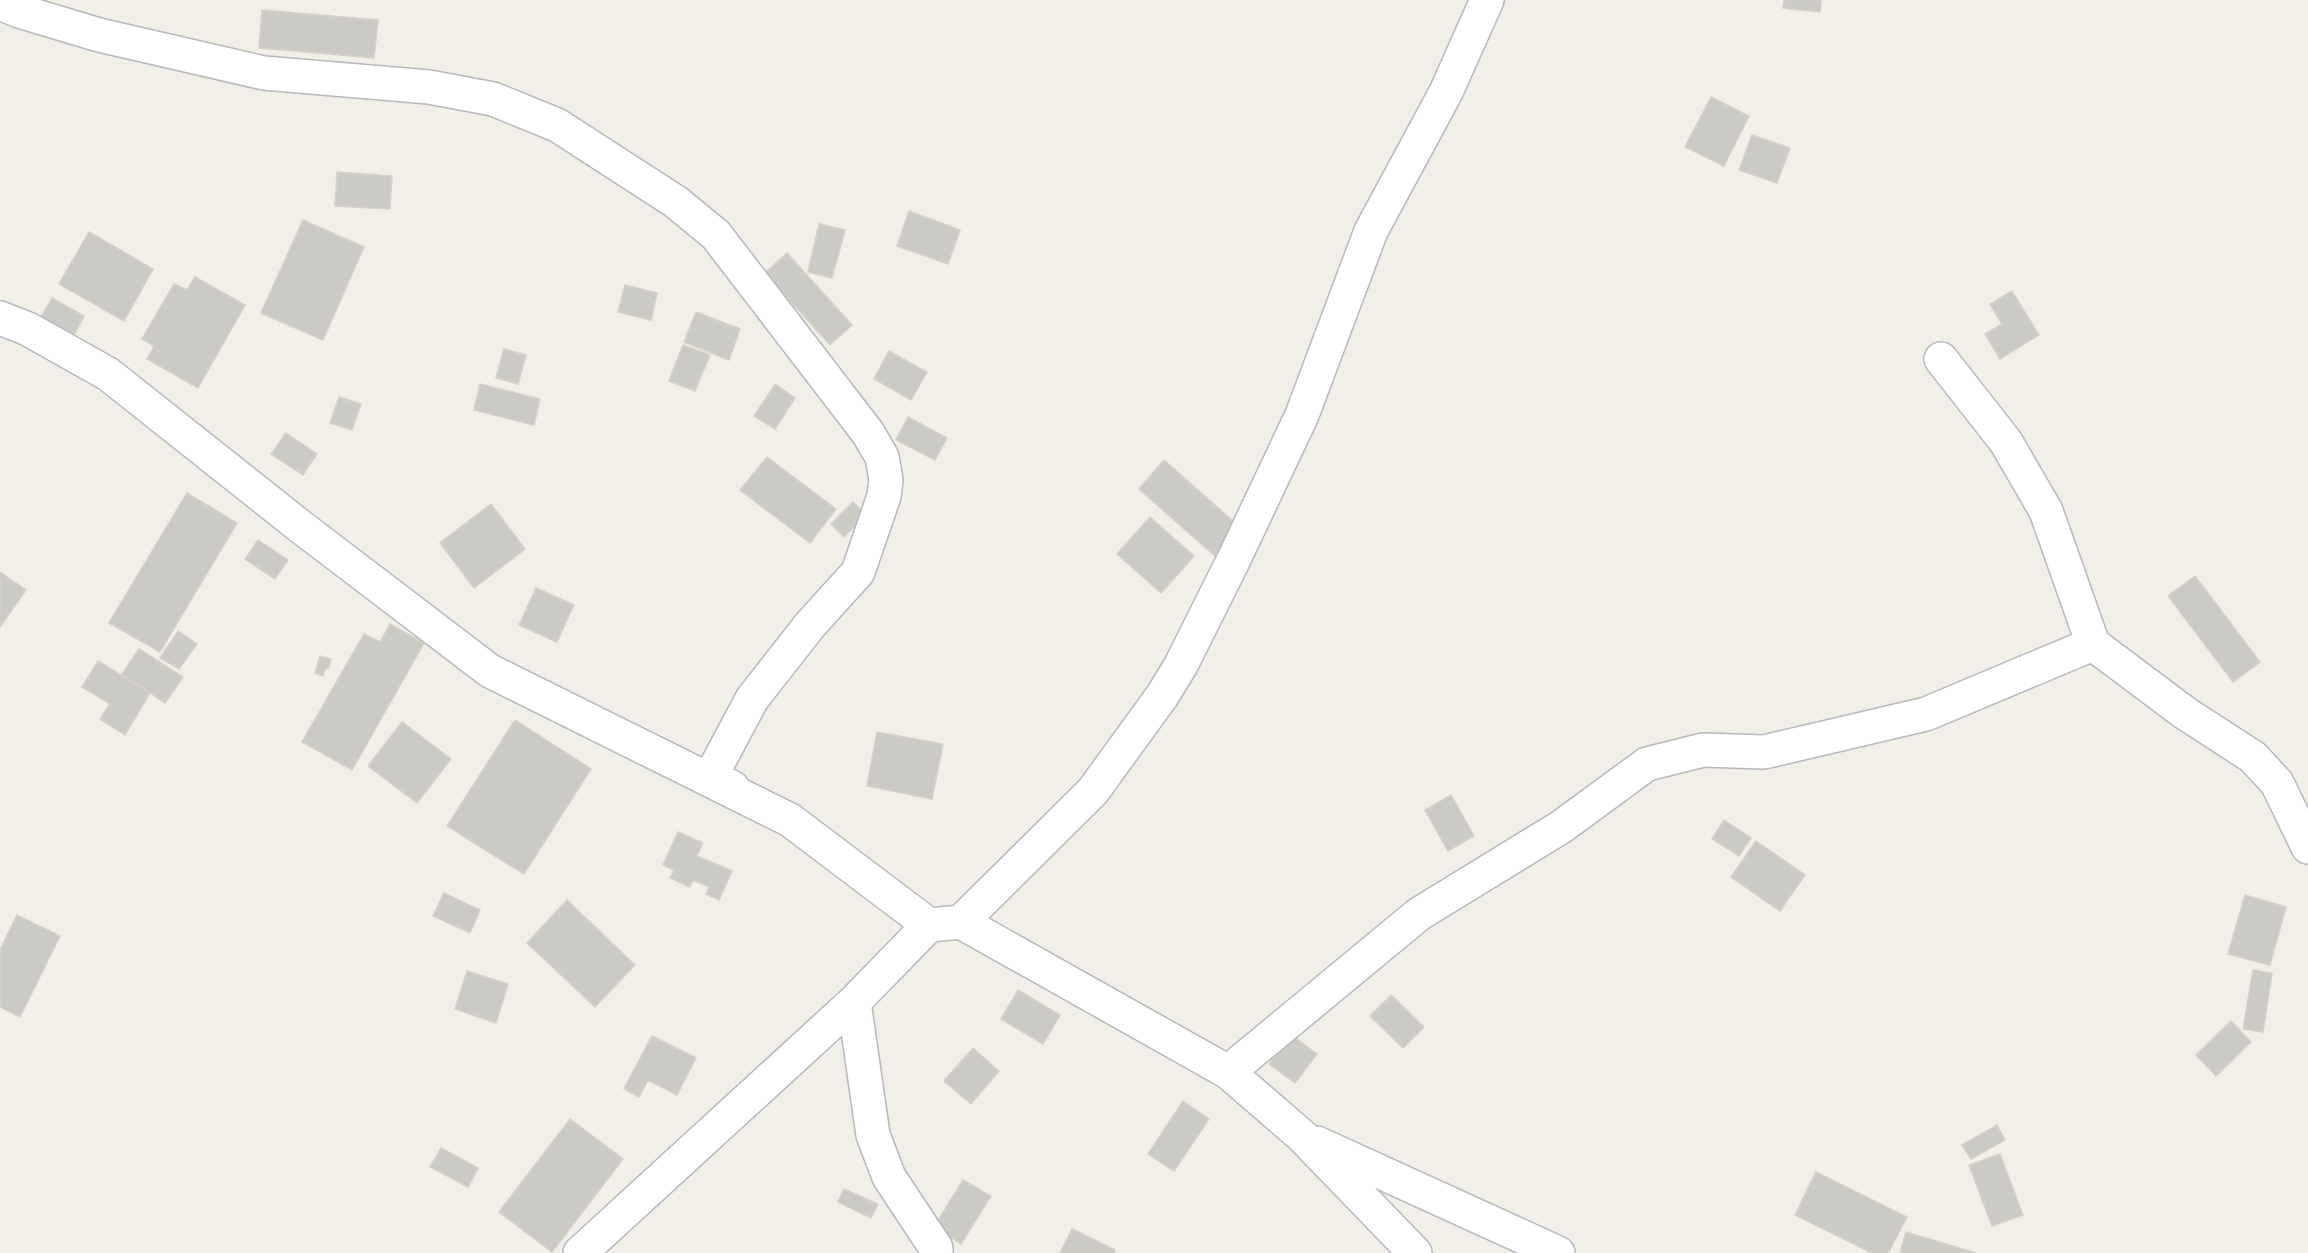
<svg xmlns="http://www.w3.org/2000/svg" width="2308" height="1253" font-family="'Golos Text',sans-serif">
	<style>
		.building { fill: #cccac5; stroke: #d6d1c6; stroke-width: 1.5 }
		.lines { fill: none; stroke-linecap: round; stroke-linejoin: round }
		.street-casing { stroke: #b5b8bc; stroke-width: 36 }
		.street { stroke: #fff; stroke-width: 33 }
	</style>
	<rect width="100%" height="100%" fill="#f1efe8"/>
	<path class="building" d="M 1784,0 L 1821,0 L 1820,12 L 1783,8 Z
		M 262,10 L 378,20 L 374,58 L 259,48 Z
		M 1711,97 L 1749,116 L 1724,166 L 1685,147 Z
		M 1752,135 L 1790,148 L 1777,183 L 1739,170 Z
		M 337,172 L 392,176 L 390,209 L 335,206 Z
		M 909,211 L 960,230 L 948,264 L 897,246 Z
		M 303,220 L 364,247 L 323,340 L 261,313 Z
		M 819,224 L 845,230 L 832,278 L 808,272 Z
		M 89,232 L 153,269 L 124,321 L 59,284 Z
		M 787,253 L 852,325 L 830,345 L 765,273 Z
		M 195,277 L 245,305 L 198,388 L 147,359 L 154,346 L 142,339 L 174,284 L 187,290 Z
		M 625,285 L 657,293 L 651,320 L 618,312 Z
		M 2012,291 L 2039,335 L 2000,359 L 1985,334 L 2002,324 L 1990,304 Z
		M 52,298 L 84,316 L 73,337 L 40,319 Z
		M 696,312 L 740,329 L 729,360 L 684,342 Z
		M 683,345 L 710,355 L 695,391 L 669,381 Z
		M 504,349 L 526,355 L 518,384 L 496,378 Z
		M 889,351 L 927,372 L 911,400 L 874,379 Z
		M 480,384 L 540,399 L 534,425 L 474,410 Z
		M 775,384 L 795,398 L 775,429 L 754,416 Z
		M 339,397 L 361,404 L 352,430 L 330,423 Z
		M 908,417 L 947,438 L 935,460 L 896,440 Z
		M 286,433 L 317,454 L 303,475 L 271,454 Z
		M 767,457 L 836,509 L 810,543 L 740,490 Z
		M 1164,460 L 1241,528 L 1216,557 L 1139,489 Z
		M 187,493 L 237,523 L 160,652 L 109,623 Z
		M 853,502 L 866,515 L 844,537 L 831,524 Z
		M 491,504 L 525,549 L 474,588 L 440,543 Z
		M 1150,517 L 1194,556 L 1161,593 L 1117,554 Z
		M 258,540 L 288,560 L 275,579 L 245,559 Z
		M 0,572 L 26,590 L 0,627 Z
		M 2195,576 L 2260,662 L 2233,682 L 2168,596 Z
		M 536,588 L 574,605 L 557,642 L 519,625 Z
		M 390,624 L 424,643 L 352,770 L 302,742 L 364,634 L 380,642 Z
		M 178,631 L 197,644 L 179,669 L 160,658 Z
		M 139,649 L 183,677 L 165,703 L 122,674 Z
		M 320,656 L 331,659 L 328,669 L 325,668 L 323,676 L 315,673 Z
		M 98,661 L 150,693 L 125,735 L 100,719 L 110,704 L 82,687 Z
		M 515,720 L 591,769 L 524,874 L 447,826 Z
		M 402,722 L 451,759 L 417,803 L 368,766 Z
		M 877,732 L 943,744 L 932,799 L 867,786 Z
		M 1451,795 L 1474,836 L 1448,851 L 1425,810 Z
		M 1724,820 L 1751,838 L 1739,856 L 1712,839 Z
		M 678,832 L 703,843 L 697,856 L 732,871 L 719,900 L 706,894 L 709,887 L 693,880 L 690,887 L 670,878 L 674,870 L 663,865 Z
		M 1756,841 L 1805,875 L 1780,911 L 1731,877 Z
		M 444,893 L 480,910 L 470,933 L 433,916 Z
		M 2245,895 L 2286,907 L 2270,965 L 2228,954 Z
		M 567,900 L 635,965 L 595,1007 L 527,943 Z
		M 17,915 L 60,936 L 20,1017 L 0,1007 L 0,950 Z
		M 2253,970 L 2272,973 L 2263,1032 L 2243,1029 Z
		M 467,971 L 508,984 L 496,1023 L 455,1009 Z
		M 1018,990 L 1060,1015 L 1043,1044 L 1001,1019 Z
		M 1391,995 L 1424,1027 L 1403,1048 L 1370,1016 Z
		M 2231,1021 L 2251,1042 L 2216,1076 L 2196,1055 Z
		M 1290,1034 L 1317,1054 L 1295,1083 L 1269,1064 Z
		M 652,1036 L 696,1058 L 677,1095 L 648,1080 L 639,1097 L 624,1089 Z
		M 973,1048 L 999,1071 L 971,1104 L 944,1081 Z
		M 1183,1101 L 1209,1119 L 1174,1171 L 1148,1154 Z
		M 570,1119 L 623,1159 L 552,1252 L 499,1212 Z
		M 1997,1125 L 2005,1140 L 1971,1159 L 1962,1145 Z
		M 441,1148 L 478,1168 L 468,1187 L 430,1167 Z
		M 2000,1154 L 2023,1215 L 1992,1226 L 1969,1165 Z
		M 1816,1172 L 1907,1217 L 1888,1253 L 1872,1253 L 1795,1215 Z
		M 963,1180 L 991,1196 L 961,1244 L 934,1227 Z
		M 844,1189 L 878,1204 L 871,1218 L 838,1202 Z
		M 1072,1229 L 1115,1250 L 1114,1253 L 1060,1253 Z
		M 1906,1232 L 1976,1253 L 1900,1253 Z"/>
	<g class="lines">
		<defs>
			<path id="street" d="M 0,3 L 19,11 L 99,35 L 264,73 L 429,87 L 493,99 L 557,125 L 676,202 L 716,235 L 868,433 L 882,457 L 886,480 L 884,496 L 858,572 L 810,625 L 752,699 L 711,776 L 733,788
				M 0,318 L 28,329 L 108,374 L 301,527 L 490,671 L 790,820 L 929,925 L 961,922 L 1228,1072 L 1302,1136 L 1415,1253
				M 1941,359 L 2006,442 L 2046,511 L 2093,644
				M 961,922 L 1093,791 L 1162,696 L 1181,665 L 1234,559 L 1302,415 L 1371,231 L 1446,92 L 1487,0
				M 854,1002 L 873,1135 L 889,1177 L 936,1248 L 936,1253
				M 1228,1072 L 1419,914 L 1561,827 L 1647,764 L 1703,750 L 1764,752 L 1926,714 L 2093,644 L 2185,713 L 2253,757 L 2277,783 L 2308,847
				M 1317,1143 L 1558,1253
				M 580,1253 L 854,1002 L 929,925"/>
		</defs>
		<use href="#street" class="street-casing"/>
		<use href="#street" class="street"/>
	</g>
</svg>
